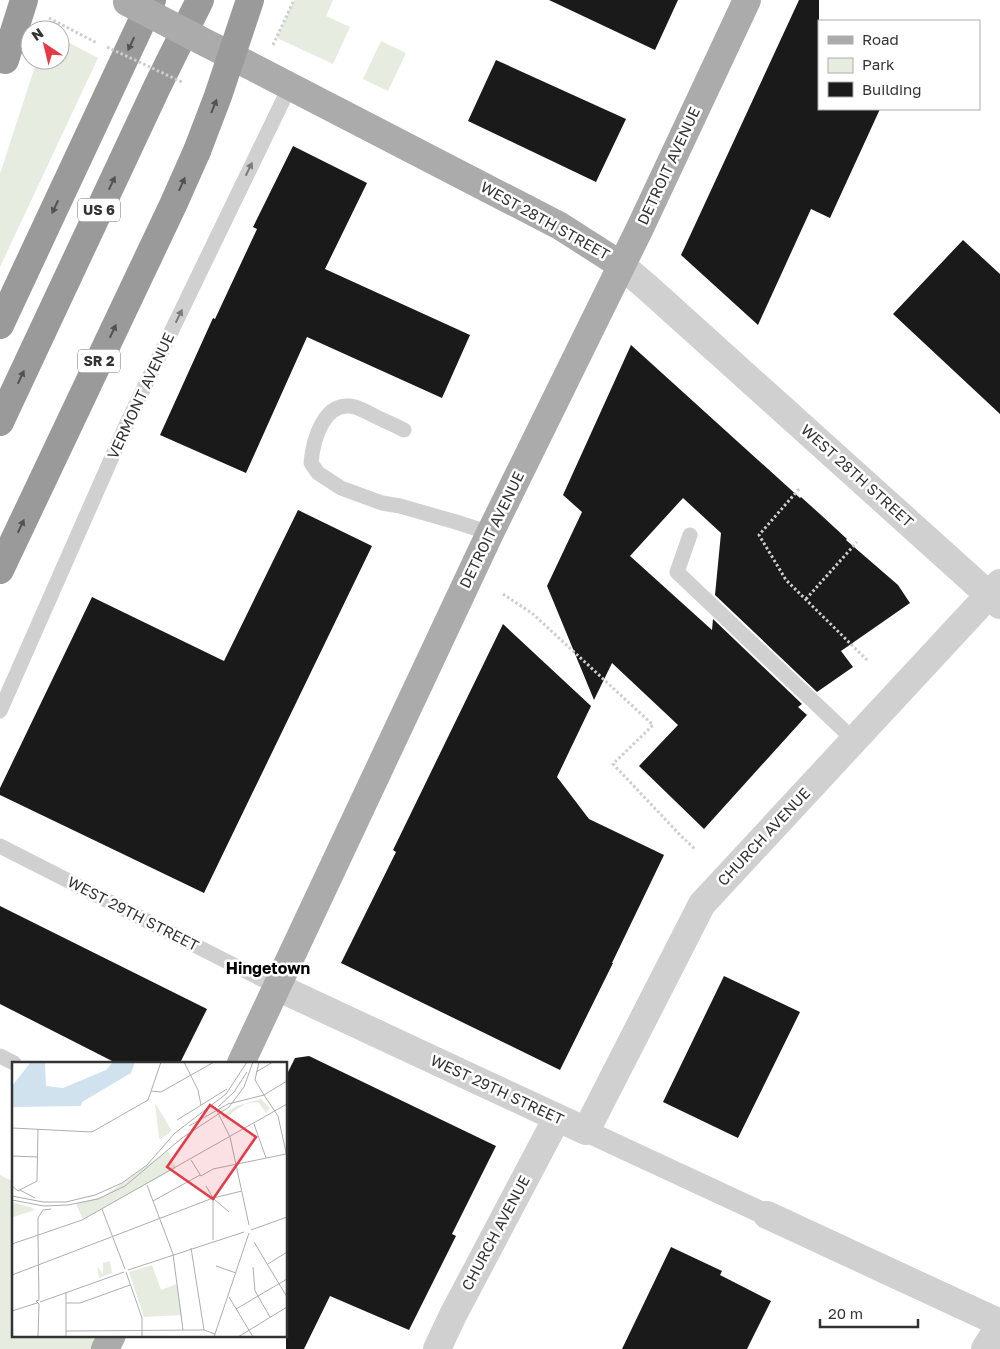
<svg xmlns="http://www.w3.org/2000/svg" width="1000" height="1349" font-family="'Golos Text',sans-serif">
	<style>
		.green { fill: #e6ecdf }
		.building { fill: #1a1a1a }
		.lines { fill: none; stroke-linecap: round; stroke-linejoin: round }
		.path { stroke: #cdcdcd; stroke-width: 3; stroke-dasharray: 2.5 2.5; stroke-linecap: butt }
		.service { stroke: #d0d0d0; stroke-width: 15 }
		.pedestrian { stroke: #d0d0d0; stroke-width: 22 }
		.minor { stroke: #d0d0d0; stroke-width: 28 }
		.tertiary { stroke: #d0d0d0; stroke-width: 28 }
		.primary { stroke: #ababab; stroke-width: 28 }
		.motorway { stroke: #9a9a9a; stroke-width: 28 }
		.path-bridge { stroke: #cdcdcd; stroke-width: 3; stroke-dasharray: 2.5 2.5; stroke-linecap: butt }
		.primary-bridge { stroke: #ababab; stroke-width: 28 }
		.motorway-bridge { stroke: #9a9a9a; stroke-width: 28 }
		.oneway { fill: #525252 }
		.oneway2 { fill: #7a7a7a }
		.labels { text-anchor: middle; stroke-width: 5; stroke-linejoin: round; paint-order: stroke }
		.shield { fill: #fff; stroke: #707070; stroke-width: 1 }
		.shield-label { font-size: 14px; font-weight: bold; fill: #333 }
		.street-label { font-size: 15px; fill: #333; stroke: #fff }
		.neighbourhood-label { font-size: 16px; font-weight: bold; fill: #000; stroke: #fff }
		.inset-road { fill: none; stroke: #adadad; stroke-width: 1 }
		.view { fill: #e63946; fill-opacity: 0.15; stroke: #e63946; stroke-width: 2.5 }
		.inset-edge { fill: none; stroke: #333; stroke-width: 2.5 }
	</style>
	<rect width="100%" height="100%" fill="#fff"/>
	<path class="green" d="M 294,0 L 333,0 L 326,16 L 350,27 L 333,64 L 277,38 Z
		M 60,38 L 98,58 L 0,267 L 0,174 L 37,60 L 60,60 Z
		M 381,41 L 406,53 L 388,91 L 363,79 Z
		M 0,1175 L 14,1182 L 14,1335 L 112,1335 L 105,1349 L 0,1349 Z"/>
	<path class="building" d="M 549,0 L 678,0 L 655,50 Z
		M 799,0 L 819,0 L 819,109 L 880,109 L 830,218 L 811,209 L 758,325 L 681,255 Z
		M 496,60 L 626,119 L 596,182 L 468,121 Z
		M 293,146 L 367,183 L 325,269 L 470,335 L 442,398 L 307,337 L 246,473 L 160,435 L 213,318 L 215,319 L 257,229 L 253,227 Z
		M 963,240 L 1000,274 L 1000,414 L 893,314 Z
		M 631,345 L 800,498 L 801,497 L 821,515 L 847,539 L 846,540 L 898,585 L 910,603 L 841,651 L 853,667 L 817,692 L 715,595 L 721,533 L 683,498 L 630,556 L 712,630 L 713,619 L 802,704 L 798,707 L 807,715 L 704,829 L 639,766 L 678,725 L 612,663 L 594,700 L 547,586 L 582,512 L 563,495 Z
		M 298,510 L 372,546 L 204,893 L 0,795 L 0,788 L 92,597 L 224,661 Z
		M 503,624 L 591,706 L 557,777 L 589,819 L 664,855 L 612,963 L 613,963 L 560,1070 L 341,963 L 396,852 L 393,850 Z
		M 0,906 L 207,1009 L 180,1063 L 116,1063 L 0,1004 Z
		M 724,976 L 800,1012 L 738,1138 L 663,1102 Z
		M 309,1056 L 496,1146 L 452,1234 L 456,1236 L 409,1330 L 330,1296 L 304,1349 L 286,1349 L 286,1076 L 295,1058 Z
		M 671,1247 L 722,1271 L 720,1275 L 771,1301 L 747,1349 L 622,1349 Z"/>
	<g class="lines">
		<path class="path" d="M 49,18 L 97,43
			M 273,45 L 294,0
			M 799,489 L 759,535 L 786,580 L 867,660
			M 503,594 L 533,614 L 653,725 L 613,764 L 681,836 L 695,849
			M 806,599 L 857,542"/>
		<path class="service" d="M 404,430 C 392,424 380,419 369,413 C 364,411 359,408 355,407 C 324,399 313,440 311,463 L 318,473 L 341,488 L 382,503 L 400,506 L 456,522 L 490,533
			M 690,535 L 677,572 L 854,740
			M 0,711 L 127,423 L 290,86
			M 0,846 L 277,987
			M 0,1056 L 14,1063"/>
		<path class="pedestrian" d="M 586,1131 L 767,1215"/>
		<path class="minor" d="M 277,987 L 586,1131 L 702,904 L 1000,583
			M 767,1215 L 1000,1323
			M 437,1349 L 453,1315 L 557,1118
			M 985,1349 L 1000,1325"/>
		<path class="tertiary" d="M 621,265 L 648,288 L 1000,605"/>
		<path class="primary" d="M 210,45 L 560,226 L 621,265
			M 241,1063 L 490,533 L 640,228 L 747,0
			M 105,1349 L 112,1335"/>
		<path class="motorway" d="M 0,325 L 152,0
			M 0,422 L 157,87 L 200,0
			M 0,570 L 173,205 L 197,151"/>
		<path class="path-bridge" d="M 107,47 L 184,83"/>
		<path class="primary-bridge" d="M 127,2 L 206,43"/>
		<path class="motorway-bridge" d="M 5,60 L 24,0
			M 197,151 L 218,96 L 250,0"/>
	</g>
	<defs><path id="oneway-solid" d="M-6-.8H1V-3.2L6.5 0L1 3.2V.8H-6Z" transform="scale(1.25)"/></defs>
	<g class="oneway">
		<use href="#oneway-solid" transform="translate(131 44) rotate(115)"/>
		<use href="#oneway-solid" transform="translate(214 106) rotate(-69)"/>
		<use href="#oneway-solid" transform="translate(112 183) rotate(-65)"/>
		<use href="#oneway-solid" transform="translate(182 184) rotate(-66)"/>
		<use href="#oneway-solid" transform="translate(55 207) rotate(115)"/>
		<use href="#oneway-solid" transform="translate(113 331) rotate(-65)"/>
		<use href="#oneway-solid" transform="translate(21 377) rotate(-65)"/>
		<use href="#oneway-solid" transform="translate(21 526) rotate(-65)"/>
	</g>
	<g class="oneway2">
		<use href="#oneway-solid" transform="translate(249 169) rotate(-64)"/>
		<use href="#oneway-solid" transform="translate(179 316) rotate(-64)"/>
	</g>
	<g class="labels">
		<g class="shield">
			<rect x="78" y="198.5" width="42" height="23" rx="4"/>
			<rect x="78" y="349.5" width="42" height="23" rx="4"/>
		</g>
		<g class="shield-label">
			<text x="99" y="215">US 6</text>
			<text x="99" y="366">SR 2</text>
		</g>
		<g class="street-label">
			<text transform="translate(669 166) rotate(-65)" y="5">DETROIT AVENUE</text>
			<text transform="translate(545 221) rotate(29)" y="5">WEST 28TH STREET</text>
			<text transform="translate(141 396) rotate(-65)" y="5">VERMONT AVENUE</text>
			<text transform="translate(857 476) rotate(42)" y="5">WEST 28TH STREET</text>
			<text transform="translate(492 530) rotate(-64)" y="5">DETROIT AVENUE</text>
			<text transform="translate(764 837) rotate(-47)" y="5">CHURCH AVENUE</text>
			<text transform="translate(133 914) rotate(27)" y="5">WEST 29TH STREET</text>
			<text transform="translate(497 1090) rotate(25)" y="5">WEST 29TH STREET</text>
			<text transform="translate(496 1233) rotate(-62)" y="5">CHURCH AVENUE</text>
		</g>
		<g class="neighbourhood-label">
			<text x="268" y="974">Hingetown</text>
		</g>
	</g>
	<g transform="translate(12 1062)">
		<rect width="275" height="275" fill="#fff"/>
		<path d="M 249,37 L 258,46 L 254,51 L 246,40 L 233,42 L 211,57 L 210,54 L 224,44 ZM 143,41 L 160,69 L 148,77 L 147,76 ZM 156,89 L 164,106 L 71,157 L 64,142 L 92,134 ZM 0,140 L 18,145 L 23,148 L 1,155 ZM 98,199 L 100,211 L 87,216 L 85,204 L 91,212 L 91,201 ZM 140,203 L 149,228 L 165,222 L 170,253 L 132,255 L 117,210 Z" fill="#e6ecdf"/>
		<path d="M 19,0 L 33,0 L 34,24 L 51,26 L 94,8 L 101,0 L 123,0 L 119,11 L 70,40 L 69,44 L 0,45 L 0,24 Z" fill="#cfe2ee"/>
		<path class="inset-road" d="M 172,0 L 186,28 L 189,43M 247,0 L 243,18 L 252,33 L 275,19M 244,10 L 261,0M 139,29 L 149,30 L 202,0M 252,33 L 266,54 L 275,95M 203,45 L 218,75M 206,45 L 222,30 L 235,10M 165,58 L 215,27M 242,62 L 254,96M 177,64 L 216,42 L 252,33M 0,66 L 80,70 L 136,38 L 149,0M 218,75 L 237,163M 0,94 L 26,95M 179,98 L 189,114 L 201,107 L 274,92M 135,123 L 161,192 L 171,268M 0,124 L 6,129 L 25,119 L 26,67M 194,124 L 201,136 L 201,178M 8,128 L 23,136M 0,134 L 31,140 L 54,140 L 83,133 L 110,121 L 135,103 L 163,71 L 214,32 L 235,0M 202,137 L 217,150M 0,138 L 32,144 L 56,143 L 86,137 L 113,124 L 170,76 L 217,45 L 232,25 L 241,0M 141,139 L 188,113M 90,147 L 113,207M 26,156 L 26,173M 26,156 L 31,148 L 39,147M 239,168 L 275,155M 26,173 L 27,238M 242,180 L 275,235M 0,182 L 70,158 L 275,42M 179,186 L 192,268M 256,202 L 275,190M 204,204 L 224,211M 241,205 L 243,229 L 258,255M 116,208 L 232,170M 114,210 L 130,256 L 130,275M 0,213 L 201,136 L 230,129M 217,235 L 241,275M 28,240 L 112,210M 54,241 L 68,241 L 118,223M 224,247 L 275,217M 0,249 L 25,241M 54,269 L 192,268 L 203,272M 26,275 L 27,242 L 24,239 L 27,238M 54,275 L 54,230M 202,275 L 237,171M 226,275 L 275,245"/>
		<path class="view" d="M 198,43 L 244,75 L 201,137 L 155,105 Z"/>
		<rect width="275" height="275" class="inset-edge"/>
	</g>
	<rect x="818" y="20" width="162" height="90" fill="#ffffff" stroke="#adadad"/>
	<rect x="828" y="36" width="25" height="8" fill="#ababab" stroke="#adadad"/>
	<text x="862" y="45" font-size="15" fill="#333333">Road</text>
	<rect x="828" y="58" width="25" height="15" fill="#e6ecdf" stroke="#adadad"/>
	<text x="862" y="70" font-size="15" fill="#333333">Park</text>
	<rect x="828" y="82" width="25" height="15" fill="#1a1a1a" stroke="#adadad"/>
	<text x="862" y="95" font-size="15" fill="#333333">Building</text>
	<g transform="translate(45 45) rotate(325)"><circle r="24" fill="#ffffff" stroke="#adadad"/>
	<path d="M0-4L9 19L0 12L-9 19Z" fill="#e63946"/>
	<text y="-8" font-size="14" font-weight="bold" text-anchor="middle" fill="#333333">N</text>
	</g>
	<path d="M820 1319v8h98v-8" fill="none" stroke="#333333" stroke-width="2.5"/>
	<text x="828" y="1319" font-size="15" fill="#333333" stroke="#ffffff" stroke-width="4" paint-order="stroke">20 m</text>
</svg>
